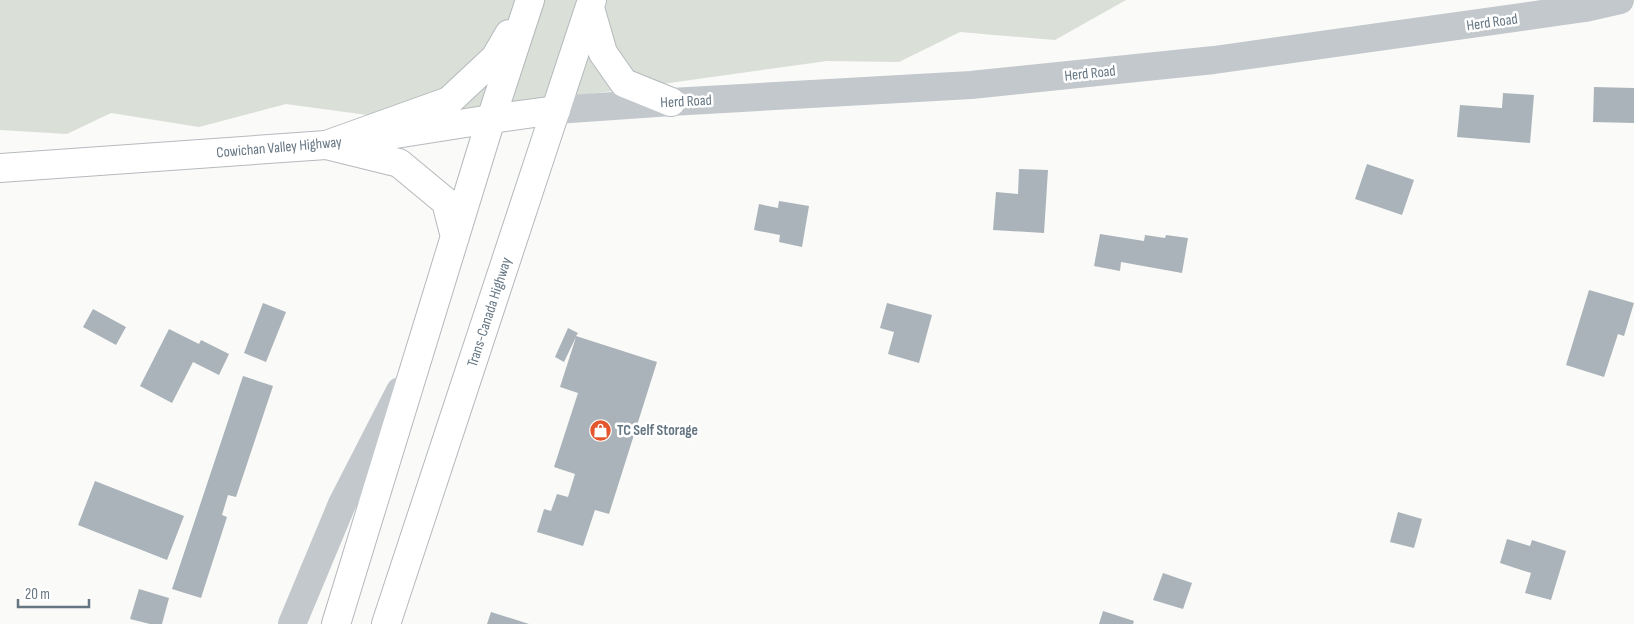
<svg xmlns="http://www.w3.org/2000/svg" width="1634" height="624" font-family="'Sofia Sans Condensed',sans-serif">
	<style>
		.green { fill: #dadfd7 }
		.building { fill: #aab3b9 }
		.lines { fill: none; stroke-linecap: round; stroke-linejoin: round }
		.major-casing { stroke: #b5babe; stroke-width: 30 }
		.highway-casing { stroke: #b4b9bd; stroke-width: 30 }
		.minor { stroke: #c3c8cc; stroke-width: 28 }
		.major { stroke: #fff; stroke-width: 28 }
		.highway { stroke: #fff; stroke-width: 28 }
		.labels { text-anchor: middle; stroke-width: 5; stroke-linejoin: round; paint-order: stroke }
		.street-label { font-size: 15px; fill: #657683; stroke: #fff }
		.poi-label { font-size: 15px; font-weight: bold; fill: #657683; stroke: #fff; text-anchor: start }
	</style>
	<rect width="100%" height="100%" fill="#fafaf8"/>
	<path class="green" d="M 0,0 L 1126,0 L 1055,40 L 960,32 L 899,62 L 827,61 L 404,120 L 286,104 L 199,127 L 111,113 L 67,134 L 0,130 Z"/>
	<path class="building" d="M 1594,87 L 1634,88 L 1634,123 L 1593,122 Z
		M 1503,93 L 1534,95 L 1530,143 L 1457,137 L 1460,105 L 1502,108 Z
		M 1367,164 L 1414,180 L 1402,215 L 1355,199 Z
		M 1019,169 L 1048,170 L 1044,233 L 993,230 L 996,192 L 1018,194 Z
		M 779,201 L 809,206 L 802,247 L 779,242 L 780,235 L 754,230 L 759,204 L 778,208 Z
		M 1100,234 L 1144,241 L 1145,235 L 1165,238 L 1166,235 L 1188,238 L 1182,273 L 1121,262 L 1120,271 L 1094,266 Z
		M 1589,290 L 1634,303 L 1624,336 L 1618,334 L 1604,377 L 1566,365 Z
		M 263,303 L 286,312 L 266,362 L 244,353 Z
		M 887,303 L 932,315 L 919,363 L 888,354 L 894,332 L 880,328 Z
		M 93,309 L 126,327 L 116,345 L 83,327 Z
		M 568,328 L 578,333 L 576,336 L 657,362 L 609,514 L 595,510 L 583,546 L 537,532 L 544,509 L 551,511 L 557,494 L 568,497 L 575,474 L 554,467 L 578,393 L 560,387 L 576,337 L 564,362 L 555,357 Z
		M 169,329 L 199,344 L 201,340 L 229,354 L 219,375 L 193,362 L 172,403 L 140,386 Z
		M 243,376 L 273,386 L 236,497 L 228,495 L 222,515 L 227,517 L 201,598 L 172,589 Z
		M 95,481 L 184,516 L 167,560 L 78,525 Z
		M 1398,512 L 1422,519 L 1414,548 L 1390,542 Z
		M 1507,539 L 1530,546 L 1532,540 L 1566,551 L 1551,600 L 1525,593 L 1531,573 L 1500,563 Z
		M 1163,573 L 1192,583 L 1183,609 L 1153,600 Z
		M 139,589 L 169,598 L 162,624 L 150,624 L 130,619 Z
		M 1103,611 L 1134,621 L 1133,624 L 1099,624 Z
		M 491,612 L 529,624 L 487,624 Z"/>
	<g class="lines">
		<defs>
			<path id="major" d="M 0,168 L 326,145 L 491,119 L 556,110"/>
			<path id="highway" d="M 590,8 L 603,53 L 624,83 L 671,102
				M 326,145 L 449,101 L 495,58 L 509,34
				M 326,145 L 399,163 L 446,202 L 455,237
				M 336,624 L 491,119 L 530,0
				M 386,624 L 592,0"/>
		</defs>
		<use href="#major" class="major-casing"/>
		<use href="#highway" class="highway-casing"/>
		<path class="minor" d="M 556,110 L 671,102 L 971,85 L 1214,60 L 1585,8 L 1620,0
			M 292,624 L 342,504 L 400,391"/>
		<use href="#major" class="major"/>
		<use href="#highway" class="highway"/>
	</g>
	<defs>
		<symbol id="shop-disc" viewBox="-11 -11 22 22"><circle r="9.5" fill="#e4572e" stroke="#fff"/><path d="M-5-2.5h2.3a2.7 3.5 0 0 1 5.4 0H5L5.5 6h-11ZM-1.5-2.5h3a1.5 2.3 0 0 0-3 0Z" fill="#fff"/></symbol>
	</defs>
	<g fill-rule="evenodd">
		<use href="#shop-disc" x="588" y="418" width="25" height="25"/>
	</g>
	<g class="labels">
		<g class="street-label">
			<text transform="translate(1492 22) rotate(-8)" y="5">Herd Road</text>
			<text transform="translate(1090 73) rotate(-6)" y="5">Herd Road</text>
			<text transform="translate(686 101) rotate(-3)" y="5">Herd Road</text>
			<text transform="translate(279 147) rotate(-5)" y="5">Cowichan Valley Highway</text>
			<text transform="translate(489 312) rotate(-72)" y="5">Trans-Canada Highway</text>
		</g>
		<g class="poi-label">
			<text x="617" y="435">TC Self Storage</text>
		</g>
	</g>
	<path d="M18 599v8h71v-8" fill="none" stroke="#657683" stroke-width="2.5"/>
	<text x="25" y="599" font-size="15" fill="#657683" stroke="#ffffff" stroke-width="4" paint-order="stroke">20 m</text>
</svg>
